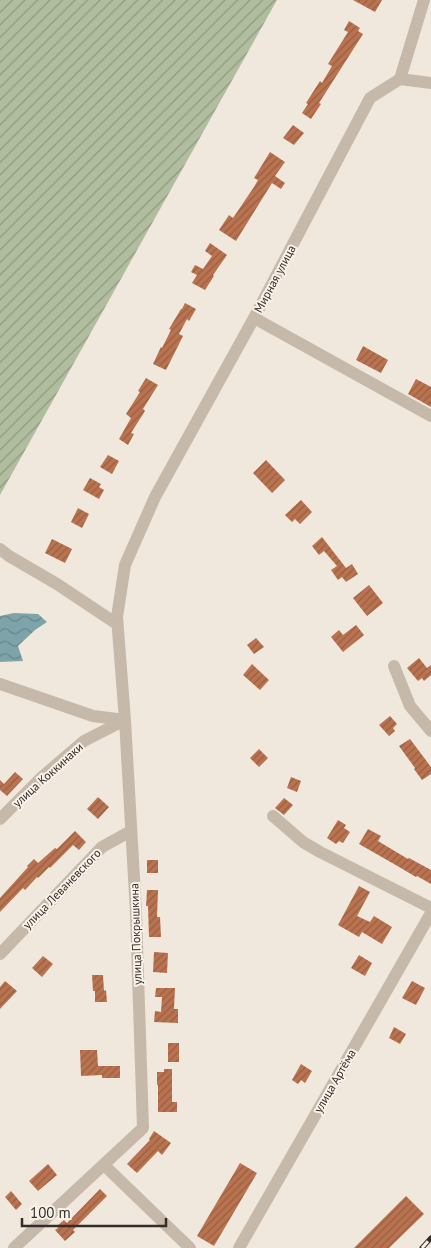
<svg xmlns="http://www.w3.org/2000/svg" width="431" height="1248" font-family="'PT Sans',sans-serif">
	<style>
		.garden { fill: url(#garden-furrows) }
		.water { fill: url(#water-waves) }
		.building { fill: url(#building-hatch) }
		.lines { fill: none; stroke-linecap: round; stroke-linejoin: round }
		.minor { stroke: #c6b9aa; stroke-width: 12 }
		.rail-casing { stroke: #352d29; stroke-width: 5 }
		.rail { stroke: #f8f2e8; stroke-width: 3; stroke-dasharray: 9; stroke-linecap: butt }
		.labels { text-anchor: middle; stroke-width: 4; stroke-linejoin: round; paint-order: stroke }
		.street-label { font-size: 12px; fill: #352d29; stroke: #f8f2e8 }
	</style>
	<defs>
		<pattern id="garden-furrows" width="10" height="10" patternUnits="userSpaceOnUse" patternTransform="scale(1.25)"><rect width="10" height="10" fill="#b0bd9e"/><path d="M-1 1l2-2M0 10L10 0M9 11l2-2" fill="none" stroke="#909a81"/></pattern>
		<pattern id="water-waves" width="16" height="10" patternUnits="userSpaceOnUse" patternTransform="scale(1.25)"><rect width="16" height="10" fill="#7ea4aa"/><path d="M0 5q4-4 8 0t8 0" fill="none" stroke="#68868a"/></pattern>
		<pattern id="building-hatch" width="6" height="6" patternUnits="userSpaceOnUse" patternTransform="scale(1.25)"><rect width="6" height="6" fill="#ba7350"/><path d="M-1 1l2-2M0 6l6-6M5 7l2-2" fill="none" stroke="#985f42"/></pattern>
	</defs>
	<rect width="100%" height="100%" fill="#f0e8dd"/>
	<path class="garden" d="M 0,0 L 277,0 L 0,495 Z"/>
	<path class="water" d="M 14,613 L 38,614 L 47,622 L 35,630 L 18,646 L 23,661 L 0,662 L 0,616 Z"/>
	<path class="building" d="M 353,0 L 382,0 L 375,12 Z
		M 349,21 L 360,28 L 358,31 L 363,34 L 319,103 L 321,104 L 311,119 L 302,113 L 308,104 L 306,103 L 320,81 L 322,83 L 332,66 L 328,64 L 348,32 L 344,30 Z
		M 293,125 L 304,133 L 294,145 L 283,138 Z
		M 270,152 L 285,162 L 275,176 L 285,183 L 281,189 L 272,183 L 236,241 L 219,230 L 229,215 L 233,218 L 254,187 L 258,180 L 254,178 Z
		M 210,243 L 227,255 L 213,275 L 214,276 L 205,290 L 192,283 L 197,275 L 191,272 L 195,265 L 203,269 L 212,256 L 205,251 Z
		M 185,303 L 196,309 L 189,321 L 187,319 L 179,334 L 183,336 L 166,370 L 153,364 L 161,347 L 162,348 L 171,330 L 169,329 L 181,309 L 182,309 Z
		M 363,346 L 388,360 L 381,373 L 356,360 Z
		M 146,378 L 158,385 L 143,409 L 145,411 L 131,433 L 134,434 L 128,445 L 119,439 L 131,418 L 126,414 L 140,392 L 138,391 Z
		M 416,379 L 431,387 L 431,407 L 408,394 Z
		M 108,455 L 119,461 L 112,474 L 100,467 Z
		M 266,460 L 285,480 L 272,493 L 253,473 Z
		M 90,478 L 101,484 L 99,487 L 104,490 L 99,499 L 83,490 Z
		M 301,500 L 312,512 L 300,524 L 295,519 L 292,522 L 285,515 Z
		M 78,508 L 89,514 L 82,528 L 71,522 Z
		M 322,537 L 346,568 L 352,564 L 358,574 L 346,582 L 342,577 L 338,580 L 331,570 L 337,566 L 324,551 L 319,555 L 312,546 Z
		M 52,539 L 72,549 L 65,563 L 45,553 Z
		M 369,585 L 383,603 L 367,616 L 353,598 Z
		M 356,625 L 364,635 L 343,652 L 331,637 L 339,630 L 343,635 Z
		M 256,638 L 264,647 L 254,654 L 247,645 Z
		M 419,658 L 427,668 L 431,665 L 431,675 L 424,681 L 422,678 L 418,681 L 407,668 Z
		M 252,664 L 269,680 L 260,690 L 243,675 Z
		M 390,716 L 397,724 L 393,728 L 395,731 L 389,736 L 379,725 Z
		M 410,739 L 431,767 L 431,774 L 422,780 L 414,769 L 415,768 L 399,746 Z
		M 259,749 L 268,758 L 259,767 L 250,758 Z
		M 15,772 L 23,779 L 7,796 L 0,790 L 0,780 L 4,784 Z
		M 291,777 L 301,781 L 297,792 L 287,788 Z
		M 98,797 L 109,807 L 98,819 L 87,809 Z
		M 284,798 L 293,805 L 284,815 L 275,808 Z
		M 338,820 L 346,825 L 344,828 L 350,832 L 343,843 L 339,841 L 336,844 L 327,838 Z
		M 368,829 L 381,836 L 378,841 L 408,859 L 409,858 L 431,870 L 431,884 L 417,876 L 416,877 L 394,864 L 359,844 Z
		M 75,831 L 86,842 L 79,850 L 73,845 L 50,868 L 49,867 L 38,878 L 37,877 L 25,890 L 23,888 L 0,912 L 0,898 L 28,867 L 27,866 L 34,859 L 38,863 L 55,848 L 57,849 Z
		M 147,860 L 158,860 L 158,873 L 147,873 Z
		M 359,886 L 370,892 L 357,916 L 370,922 L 374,916 L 392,927 L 382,944 L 362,932 L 359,937 L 338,925 Z
		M 147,890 L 158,890 L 157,917 L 160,917 L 161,937 L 149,937 L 148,906 L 146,906 Z
		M 154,952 L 168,953 L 167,973 L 153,972 Z
		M 359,955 L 372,963 L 365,976 L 351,968 Z
		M 43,956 L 53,964 L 42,977 L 32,968 Z
		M 92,975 L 103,975 L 104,991 L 106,990 L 107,1002 L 95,1002 L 95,991 L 93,991 Z
		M 5,981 L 17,991 L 0,1009 L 0,987 Z
		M 412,981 L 425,988 L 416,1005 L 402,998 Z
		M 156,988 L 175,988 L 174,1009 L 178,1009 L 178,1023 L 154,1022 L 155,1011 L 161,1012 L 162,997 L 155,997 Z
		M 394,1027 L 406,1034 L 400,1044 L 389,1038 Z
		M 168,1043 L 179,1043 L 179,1062 L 168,1062 Z
		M 80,1050 L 97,1050 L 98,1066 L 120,1066 L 120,1078 L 102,1078 L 102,1075 L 81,1076 Z
		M 301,1064 L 312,1071 L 305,1083 L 301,1080 L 298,1084 L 292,1080 Z
		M 164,1069 L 172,1069 L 172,1102 L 177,1102 L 177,1112 L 158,1112 L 158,1085 L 157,1085 L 157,1072 L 164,1072 Z
		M 154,1131 L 171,1143 L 162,1155 L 158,1151 L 137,1173 L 127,1164 L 150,1140 L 149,1139 Z
		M 240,1163 L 257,1173 L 214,1246 L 197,1236 Z
		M 48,1164 L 57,1175 L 38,1191 L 29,1181 Z
		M 100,1189 L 107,1196 L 73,1230 L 75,1232 L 65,1241 L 55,1230 L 58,1228 L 57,1226 L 64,1220 L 67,1223 Z
		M 11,1191 L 22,1204 L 16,1210 L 5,1197 Z
		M 406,1196 L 424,1214 L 389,1248 L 354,1248 Z"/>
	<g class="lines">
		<path class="minor" d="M 400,79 L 431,83
			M 254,318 L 431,416
			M 0,549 L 9,556 L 57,584 L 117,624
			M 394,666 L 410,706 L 431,731
			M 0,684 L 93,716 L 125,720
			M 273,816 L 303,842 L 320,852 L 431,908
			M 0,819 L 42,777 L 84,741 L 125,720
			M 0,954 L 102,847 L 131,831
			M 104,1165 L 190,1248
			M 14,1248 L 143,1128 L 136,913 L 125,720 L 117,617 L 125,565 L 155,497 L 254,318 L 370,98 L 400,79 L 424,0
			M 239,1248 L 431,913"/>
		<defs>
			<path id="rail" d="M 422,1248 L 431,1238"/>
		</defs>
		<use href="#rail" class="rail-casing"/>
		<use href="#rail" class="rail"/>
	</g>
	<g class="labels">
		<g class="street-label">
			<text transform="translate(275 279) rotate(-62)" y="4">Мирная улица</text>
			<text transform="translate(48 775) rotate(-42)" y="4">улица Коккинаки</text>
			<text transform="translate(62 889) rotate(-46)" y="4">улица Леваневского</text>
			<text transform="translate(136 934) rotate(-92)" y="4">улица Покрышкина</text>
			<text transform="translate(335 1081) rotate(-60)" y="4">улица Артёма</text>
		</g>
	</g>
	<path d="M22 1218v8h144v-8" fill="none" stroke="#352d29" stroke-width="2.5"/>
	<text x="30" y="1218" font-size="15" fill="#352d29" stroke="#f8f2e8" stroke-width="4" paint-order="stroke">100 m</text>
</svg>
